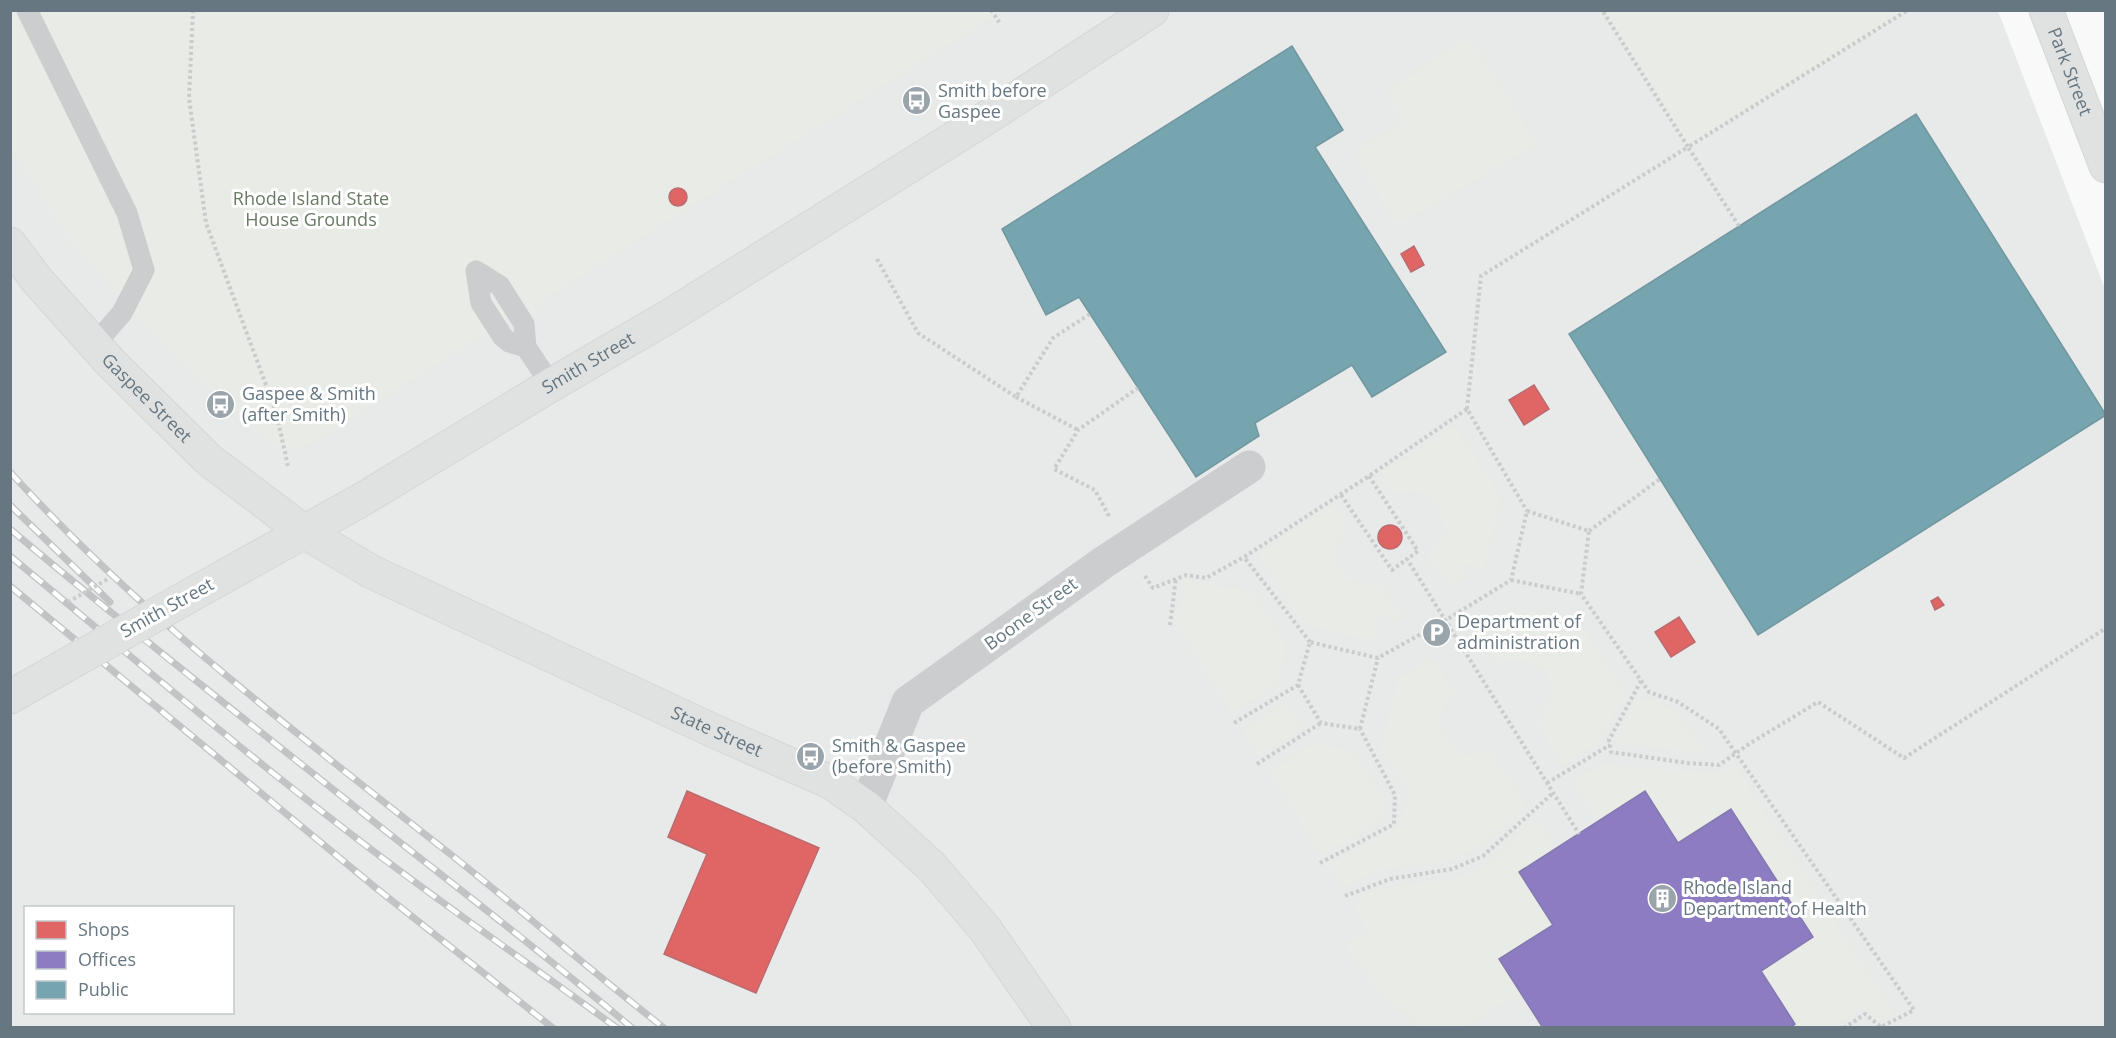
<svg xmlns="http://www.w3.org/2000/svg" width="2116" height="1038" font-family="'Open Sans',sans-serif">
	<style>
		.built { fill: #e8e9e9; fill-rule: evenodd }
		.green { fill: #e8ebe6 }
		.shops { fill: #e06666; stroke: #bb6b6e; stroke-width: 1.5 }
		.offices { fill: #8e7cc3; stroke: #827aaf; stroke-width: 1.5 }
		.public { fill: #76a5af; stroke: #7197a1; stroke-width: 1.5 }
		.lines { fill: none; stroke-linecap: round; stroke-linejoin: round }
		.secondary-casing { stroke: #d5d6d7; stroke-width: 35 }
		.primary-casing { stroke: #d5d6d7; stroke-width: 35 }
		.path { stroke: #c9cbcc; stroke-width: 4; stroke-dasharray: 3 3; stroke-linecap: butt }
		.lane { stroke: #cccdce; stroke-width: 21 }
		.street { stroke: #cccdce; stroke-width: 33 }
		.secondary { stroke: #e0e1e1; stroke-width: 33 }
		.primary { stroke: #e0e1e1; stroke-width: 33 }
		.rail-casing { stroke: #c2c3c5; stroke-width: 7 }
		.rail { stroke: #fff; stroke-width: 4.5; stroke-dasharray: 14; stroke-linecap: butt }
		.primary-bridge-casing { stroke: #d5d6d7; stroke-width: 35; stroke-linecap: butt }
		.path-bridge { stroke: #c9cbcc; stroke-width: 4; stroke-dasharray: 3 3; stroke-linecap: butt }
		.primary-bridge { stroke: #e0e1e1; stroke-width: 33 }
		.labels { text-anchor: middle; stroke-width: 6; stroke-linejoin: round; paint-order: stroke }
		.street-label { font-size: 18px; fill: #667781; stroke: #fff }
		.poi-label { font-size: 18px; fill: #667781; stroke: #fff; text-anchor: start }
		.park-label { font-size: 18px; fill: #697a65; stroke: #fff }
	</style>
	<rect width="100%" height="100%" fill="#f9f9f9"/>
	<path class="built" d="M 10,11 L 1998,11 L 2105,289 L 2105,1027 L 11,1027 ZM 26,908 L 232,908 L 232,1012 L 26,1012 Z"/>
	<path class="green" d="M 10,11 L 1002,11 L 659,226 L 534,306 L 536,310 L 530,313 L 526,308 L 299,450 L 275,446 L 210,389 L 135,315 L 69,239 L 11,150 Z
		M 1602,11 L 1908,11 L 1688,147 Z
		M 1469,37 L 1536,144 L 1397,226 L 1354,152 L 1403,124 L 1386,92 Z
		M 1455,426 L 1501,498 L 1484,567 L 1477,571 L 1472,565 L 1461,567 L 1463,578 L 1451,587 L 1426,555 L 1434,549 L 1446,531 L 1437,505 L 1421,492 L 1391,493 L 1379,475 Z
		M 1335,503 L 1347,523 L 1339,537 L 1334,562 L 1350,581 L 1380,584 L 1401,616 L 1394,621 L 1387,612 L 1372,622 L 1379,632 L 1369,640 L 1303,624 L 1257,554 Z
		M 1186,580 L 1252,592 L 1287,647 L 1277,684 L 1231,713 L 1175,622 Z
		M 1511,606 L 1579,622 L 1626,693 L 1597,743 L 1563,766 L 1536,721 C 1569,687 1544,649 1499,664 L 1477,631 Z
		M 1432,659 L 1456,693 C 1429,717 1439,735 1464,755 L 1489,751 L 1526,804 L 1483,845 L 1448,862 L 1383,869 L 1342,888 L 1328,864 L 1399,828 L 1409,791 L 1380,750 L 1398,679 Z
		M 1635,698 L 1659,703 L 1673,711 L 1710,754 L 1618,743 L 1616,735 Z
		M 1286,703 L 1302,729 L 1259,756 L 1243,730 Z
		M 1314,743 L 1351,751 L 1385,802 L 1379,821 L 1321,856 L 1270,772 Z
		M 1599,764 L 1713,773 L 1735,766 L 1894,1014 L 1878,1022 L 1864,1007 L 1831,1027 L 1790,1027 L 1795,1024 L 1761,971 L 1812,937 L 1731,810 L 1678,843 L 1645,791 L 1597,821 L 1572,782 Z
		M 1534,820 L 1556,848 L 1519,872 L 1553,925 L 1499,959 L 1521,994 L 1461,1027 L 1423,1027 L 1385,997 L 1358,965 L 1345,946 L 1367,932 L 1353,905 L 1370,890 L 1456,878 L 1480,870 L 1495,858 Z"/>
	<path class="shops" d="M669 197a9 9 0 1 1 18 0a9 9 0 1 1-18 0Z
		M 1414,246 L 1424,265 L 1411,272 L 1401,254 Z
		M 1534,385 L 1549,409 L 1524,425 L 1509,400 Z
		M1378 537a12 12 0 1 1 24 0a12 12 0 1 1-24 0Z
		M 1938,597 L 1944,605 L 1935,610 L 1931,601 Z
		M 1679,617 L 1695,642 L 1671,657 L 1655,632 Z
		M 687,791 L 819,848 L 756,993 L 664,954 L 707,854 L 668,837 Z"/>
	<path class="offices" d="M 1645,791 L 1678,843 L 1731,809 L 1813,937 L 1761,971 L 1795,1024 L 1790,1028 L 1543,1028 L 1499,959 L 1553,925 L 1519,872 Z"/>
	<path class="public" d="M 1292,46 L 1343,130 L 1315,147 L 1446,352 L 1372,397 L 1352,365 L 1255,423 L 1259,436 L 1196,477 L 1079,297 L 1046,315 L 1002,229 Z
		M 1916,114 L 2106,415 L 1758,635 L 1569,334 Z"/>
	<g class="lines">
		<defs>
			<g id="secondary">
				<path id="s1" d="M 2046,10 L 2106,166"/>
				<path id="s2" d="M 10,244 L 36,279 L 111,363 L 209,460 L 303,531 L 372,572 L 716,732 L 830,782 L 866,807 L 932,867 L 985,929 L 1054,1028"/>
			</g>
			<g id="primary">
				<path id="s3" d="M 198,591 L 363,499 L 551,385 L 671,315 L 991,115 L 1152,10"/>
				<path d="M 10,697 L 61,668"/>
			</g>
		</defs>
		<use href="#secondary" class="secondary-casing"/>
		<use href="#primary" class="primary-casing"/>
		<path class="path" d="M 193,10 L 189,98 L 206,223 L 276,412 L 288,466
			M 991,10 L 1001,25
			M 1739,226 L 1688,147 L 1908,10
			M 877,259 L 918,333 L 1016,397 L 1053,338 L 1090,314
			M 1016,397 L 1078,430
			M 1467,409 L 1481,276 L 1688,147 L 1602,10
			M 1369,476 L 1418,551 L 1407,559 L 1579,834
			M 1341,495 L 1392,570 L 1407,559
			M 1109,516 L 1095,490 L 1054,469 L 1078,430 L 1138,388
			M 1589,531 L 1660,479
			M 1145,576 L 1153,588 L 1186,575 L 1206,578 L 1244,557
			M 1511,580 L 1581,594
			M 1170,625 L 1176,578
			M 1310,642 L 1244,557 L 1369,476 L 1467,409 L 1527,511
			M 1641,681 L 1609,740 L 1611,752 L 1687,763 L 1719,765 L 1749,744 L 1818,702 L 1904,758 L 2106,628
			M 1298,685 L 1321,723 L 1360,729 L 1378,658
			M 1234,723 L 1298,685 L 1310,642 L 1378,658 L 1446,620 L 1511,580 L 1527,511 L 1589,531 L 1581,594 L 1649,692 L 1678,702 L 1719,729 L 1914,1010 L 1881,1027 L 1865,1014 L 1844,1028
			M 1257,764 L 1321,723
			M 1547,783 L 1610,745
			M 1320,863 L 1394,824 L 1395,795 L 1360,729
			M 1345,896 L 1390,879 L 1452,869 L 1483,856 L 1553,793"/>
		<path class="lane" d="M 27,10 L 127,213 L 144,270 L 122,313 L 94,345
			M 476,271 L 500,286 L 524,324 L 526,347 L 551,385
			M 476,271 L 481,303 L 503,337 L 509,342 L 526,347"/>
		<path class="street" d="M 866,807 L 908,702 L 1104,562 L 1249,467"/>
		<use href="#secondary" class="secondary"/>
		<use href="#primary" class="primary"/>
		<defs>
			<path id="rail" d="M 10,472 C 140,615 295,732 445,850 C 519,908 590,970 664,1028
				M 10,505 L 110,602
				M 10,529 C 123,624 239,715 354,806 C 447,880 541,951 632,1028
				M 10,556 C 119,646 226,738 338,824 C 429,895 524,960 617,1028
				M 10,586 L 376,888 L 553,1028"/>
		</defs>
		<use href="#rail" class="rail-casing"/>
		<use href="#rail" class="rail"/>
		<defs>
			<path id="primary-bridge" d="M 61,668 L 198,591"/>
		</defs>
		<use href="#primary-bridge" class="primary-bridge-casing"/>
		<path class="path-bridge" d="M 68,602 L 108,579"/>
		<use href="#primary-bridge" class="primary-bridge"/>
	</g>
	<defs>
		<symbol id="bus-disc" viewBox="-11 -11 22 22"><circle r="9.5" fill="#99a4ab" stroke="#fff"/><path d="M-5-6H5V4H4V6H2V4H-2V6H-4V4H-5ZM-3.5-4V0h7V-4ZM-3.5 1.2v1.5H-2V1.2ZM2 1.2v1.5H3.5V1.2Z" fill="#fff"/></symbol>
		<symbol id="parking-disc" viewBox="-11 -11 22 22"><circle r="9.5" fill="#99a4ab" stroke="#fff"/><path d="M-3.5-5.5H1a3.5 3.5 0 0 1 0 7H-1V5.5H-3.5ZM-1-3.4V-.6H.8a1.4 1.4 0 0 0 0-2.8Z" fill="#fff"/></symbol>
		<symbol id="building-disc" viewBox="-11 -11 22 22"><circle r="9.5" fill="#99a4ab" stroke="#fff"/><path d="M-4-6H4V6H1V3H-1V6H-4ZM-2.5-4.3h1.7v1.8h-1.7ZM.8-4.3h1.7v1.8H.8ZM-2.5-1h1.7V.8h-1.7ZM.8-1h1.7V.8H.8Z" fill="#fff"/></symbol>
	</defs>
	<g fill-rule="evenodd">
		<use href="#bus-disc" x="900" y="84" width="33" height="33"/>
		<use href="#bus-disc" x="204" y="388" width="33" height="33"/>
		<use href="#parking-disc" x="1420" y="616" width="33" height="33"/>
		<use href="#bus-disc" x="794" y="740" width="33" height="33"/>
		<use href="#building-disc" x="1646" y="882" width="33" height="33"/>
	</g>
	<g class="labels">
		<g class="street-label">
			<text dy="6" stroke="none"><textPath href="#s1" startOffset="66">Park Street</textPath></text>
			<text dy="6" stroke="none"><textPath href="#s3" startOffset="452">Smith Street</textPath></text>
			<text dy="6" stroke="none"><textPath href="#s2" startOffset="206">Gaspee Street</textPath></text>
			<text transform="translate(167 608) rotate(-29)" y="6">Smith Street</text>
			<text transform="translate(1031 614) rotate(-36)" y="6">Boone Street</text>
			<text dy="6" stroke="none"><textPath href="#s2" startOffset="872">State Street</textPath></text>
		</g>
		<g class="poi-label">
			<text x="938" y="97">Smith before<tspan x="938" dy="21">Gaspee</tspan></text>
			<text x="242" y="400">Gaspee &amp; Smith<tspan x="242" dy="21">(after Smith)</tspan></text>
			<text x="1457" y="628">Department of<tspan x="1457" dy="21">administration</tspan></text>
			<text x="832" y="752">Smith &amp; Gaspee<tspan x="832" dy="21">(before Smith)</tspan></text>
			<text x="1683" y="894">Rhode Island<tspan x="1683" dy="21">Department of Health</tspan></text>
		</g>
		<g class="park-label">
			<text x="311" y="205">Rhode Island State<tspan x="311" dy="21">House Grounds</tspan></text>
		</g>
	</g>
	<rect width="2116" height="1038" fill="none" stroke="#667781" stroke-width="24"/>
	<rect x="24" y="906" width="210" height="108" fill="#ffffff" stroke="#c2c9cd" stroke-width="1.5"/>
	<rect x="36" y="921" width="30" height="18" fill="#e06666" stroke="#c2c9cd" stroke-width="1.5"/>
	<text x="78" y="936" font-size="18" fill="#667781">Shops</text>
	<rect x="36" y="951" width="30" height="18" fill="#8e7cc3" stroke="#c2c9cd" stroke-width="1.5"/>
	<text x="78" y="966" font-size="18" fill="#667781">Offices</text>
	<rect x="36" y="981" width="30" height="18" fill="#76a5af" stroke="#c2c9cd" stroke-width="1.5"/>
	<text x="78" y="996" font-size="18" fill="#667781">Public</text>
</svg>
